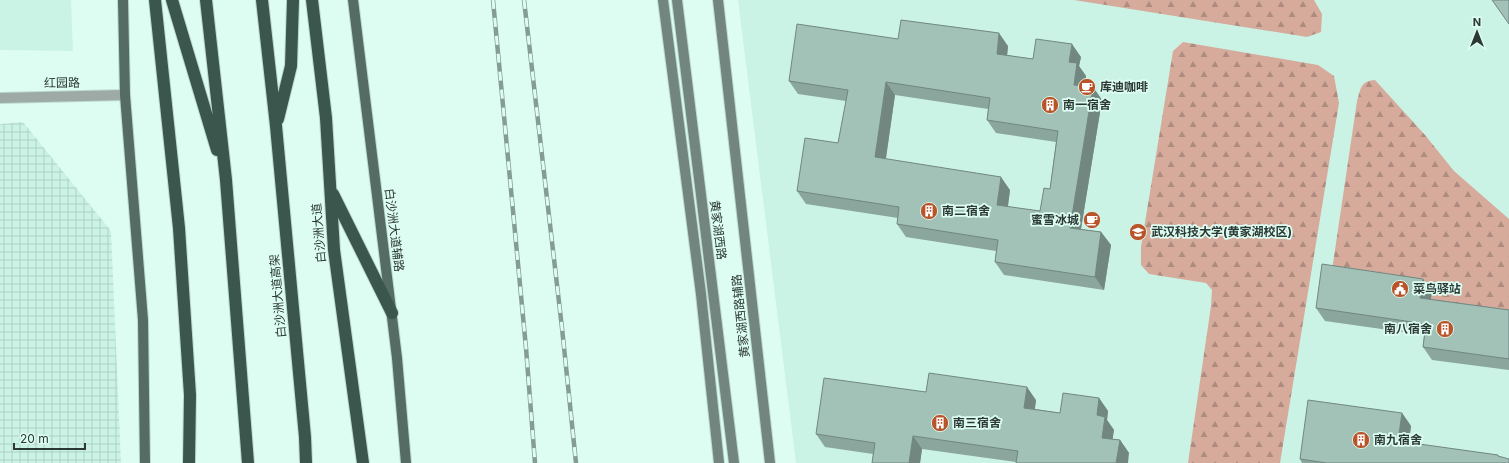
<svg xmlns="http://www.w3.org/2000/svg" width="1509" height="463" font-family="Inter,'Noto Sans SC',sans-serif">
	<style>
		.built { fill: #cbf3e5 }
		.industrial { fill: url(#industrial-grid) }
		.forest { fill: url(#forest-firs) }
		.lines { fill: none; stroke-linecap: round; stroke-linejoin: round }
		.street-casing { stroke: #bddad0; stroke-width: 12 }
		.secondary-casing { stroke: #bddad0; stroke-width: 12 }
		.primary-casing { stroke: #bddad0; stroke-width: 12 }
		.highway-casing { stroke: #bddad0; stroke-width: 14 }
		.street { stroke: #9daaa5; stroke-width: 10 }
		.secondary { stroke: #72867f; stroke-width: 10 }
		.primary { stroke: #546c64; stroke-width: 10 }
		.highway { stroke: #3a564d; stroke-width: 12 }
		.rail-casing { stroke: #859c94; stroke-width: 4.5 }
		.rail { stroke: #ddfdf2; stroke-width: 3; stroke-dasharray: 9; stroke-linecap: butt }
		.wall { fill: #8ba69d; fill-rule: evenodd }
		.shaded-wall { fill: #718780 }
		.building { fill: #a2c1b7; stroke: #718780; fill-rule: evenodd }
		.labels { text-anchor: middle; stroke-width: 3.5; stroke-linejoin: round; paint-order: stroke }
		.street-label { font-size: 12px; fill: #2b3833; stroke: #ddfdf2 }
		.poi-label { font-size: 12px; font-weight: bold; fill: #2b3833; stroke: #ddfdf2; text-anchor: start }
	</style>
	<defs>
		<pattern id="industrial-grid" width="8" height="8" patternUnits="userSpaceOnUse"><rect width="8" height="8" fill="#cbf3e5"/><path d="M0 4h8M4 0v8" fill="none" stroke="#aed1c5"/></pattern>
		<pattern id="forest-firs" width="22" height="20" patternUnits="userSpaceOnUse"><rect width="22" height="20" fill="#d6ab9c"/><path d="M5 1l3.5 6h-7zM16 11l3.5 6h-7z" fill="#ae8c80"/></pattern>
	</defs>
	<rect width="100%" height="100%" fill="#ddfdf2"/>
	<path class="built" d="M 0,0 L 71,0 L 73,51 L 0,50 Z
		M 738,0 L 1509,0 L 1509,463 L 796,463 Z"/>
	<path class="industrial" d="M 23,122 L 111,231 L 121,463 L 0,463 L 0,124 Z"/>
	<path class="forest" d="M 1074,0 L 1314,0 L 1322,14 L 1321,32 L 1307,37 Z
		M 1183,42 L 1318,65 L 1334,76 L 1339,103 L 1280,463 L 1188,463 L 1211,306 L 1212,290 L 1206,283 L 1149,274 L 1141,265 L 1141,247 L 1173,51 Z
		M 1375,80 L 1425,135 L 1454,171 L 1509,219 L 1509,322 L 1429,311 L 1432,292 L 1331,277 L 1357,101 C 1361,89 1360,81 1375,80 Z"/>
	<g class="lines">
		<defs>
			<path id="street" d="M 0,98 L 125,95"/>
			<path id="secondary" d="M 663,0 L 701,294 L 719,463
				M 677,0 L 734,463
				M 718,0 L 770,463"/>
			<path id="primary" d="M 123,0 L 125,95 L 143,320 L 145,463
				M 353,0 L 397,358 L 406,463"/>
			<path id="highway" d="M 155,0 L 179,228 L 190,395 L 189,463
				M 172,0 L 217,150
				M 206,0 L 226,180 L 248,463
				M 262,0 L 276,126 L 305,437 L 306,463
				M 312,0 L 326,118 L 334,250 L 363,463
				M 278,119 L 291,66 L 293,0
				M 333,194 L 392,313"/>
		</defs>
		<use href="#street" class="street-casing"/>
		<use href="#secondary" class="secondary-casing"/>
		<use href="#primary" class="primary-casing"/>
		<use href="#highway" class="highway-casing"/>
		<use href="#street" class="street"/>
		<use href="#secondary" class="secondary"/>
		<use href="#primary" class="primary"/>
		<use href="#highway" class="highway"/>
		<defs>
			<path id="rail" d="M 493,0 L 526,348 L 535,463
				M 524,0 L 562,328 L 576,463"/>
		</defs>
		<use href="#rail" class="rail-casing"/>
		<use href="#rail" class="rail"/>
	</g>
	<path class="wall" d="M 1008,46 L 1007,55 L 1033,59 L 1081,57 L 1079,66 L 1086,76 L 1085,86 L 1093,87 L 1102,100 L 1081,229 L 1101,232 L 1111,245 L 1104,290 L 1004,275 L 995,262 L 996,251 L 906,237 L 897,224 L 898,218 L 806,204 L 797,191 L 838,143 L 846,101 L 798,94 L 789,81 ZM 895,95 L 988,109 L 987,120 L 996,133 L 1056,142 L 1050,189 L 1040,211 L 1008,207 L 1010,190 L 886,159 Z
		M 1423,279 L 1432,292 L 1431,299 L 1509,310 L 1509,370 L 1432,360 L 1423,347 L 1424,335 L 1325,321 L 1316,308 Z
		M 926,392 L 1036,400 L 1035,409 L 1060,413 L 1099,398 L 1108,411 L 1107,420 L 1114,430 L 1112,439 L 1120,440 L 1129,453 L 1016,462 L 922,449 L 920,463 L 872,463 L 873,454 L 825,447 L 816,434 Z
		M 1402,413 L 1411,426 L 1409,443 L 1498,455 L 1499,457 L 1509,463 L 1302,463 L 1300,459 Z"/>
	<path class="shaded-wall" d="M 999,33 L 1008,46 L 1006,67 L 997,54 Z
		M 1072,44 L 1081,57 L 1079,66 L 1086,76 L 1083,97 L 1074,85 L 1069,62 Z
		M 886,82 L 895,95 L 884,170 L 875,157 Z
		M 1093,87 L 1102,100 L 1079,241 L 1070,228 Z
		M 1001,177 L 1010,190 L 1006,218 L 997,205 Z
		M 1101,232 L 1111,245 L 1104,290 L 1095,277 Z
		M 1423,279 L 1432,292 L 1429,311 L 1420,298 Z
		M 1027,387 L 1036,400 L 1033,420 L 1024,408 Z
		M 1099,398 L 1108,411 L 1107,420 L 1114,430 L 1111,451 L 1102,438 L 1097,415 Z
		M 1402,413 L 1411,426 L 1407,454 L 1398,441 Z
		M 913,436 L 922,449 L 920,463 L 909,463 Z
		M 1120,440 L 1129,453 L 1128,463 L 1116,463 Z"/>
	<path class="building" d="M 1492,0 L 1509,0 L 1509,24 Z
		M 901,20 L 999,33 L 997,54 L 1033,59 L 1036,39 L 1072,44 L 1069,62 L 1077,63 L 1074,85 L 1093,87 L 1070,228 L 1101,232 L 1095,277 L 995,262 L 998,240 L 897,224 L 899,207 L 797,191 L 805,138 L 838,143 L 848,90 L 789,81 L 797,24 L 898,39 ZM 886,82 L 990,98 L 987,120 L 1058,131 L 1050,189 L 1044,188 L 1040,211 L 997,205 L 1001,177 L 875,157 Z
		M 1322,264 L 1423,279 L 1420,298 L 1509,310 L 1509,359 L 1423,347 L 1426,324 L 1316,308 Z
		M 929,373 L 1027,387 L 1024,408 L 1060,413 L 1063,393 L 1099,398 L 1097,415 L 1105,417 L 1102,438 L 1120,440 L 1116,463 L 1016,463 L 1018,451 L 913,436 L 909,463 L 872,463 L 875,443 L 816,434 L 824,378 L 926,392 Z
		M 1308,400 L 1402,413 L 1398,441 L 1498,455 L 1498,456 L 1509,459 L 1509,463 L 1327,463 L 1300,459 Z"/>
	<defs>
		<symbol id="cafe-disc" viewBox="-11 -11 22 22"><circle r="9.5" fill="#b95329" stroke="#ddfdf2"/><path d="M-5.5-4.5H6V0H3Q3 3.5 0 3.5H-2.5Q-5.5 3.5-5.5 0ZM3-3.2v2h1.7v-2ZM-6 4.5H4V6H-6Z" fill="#fff"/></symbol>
		<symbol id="building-disc" viewBox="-11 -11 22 22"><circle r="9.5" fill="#b95329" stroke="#ddfdf2"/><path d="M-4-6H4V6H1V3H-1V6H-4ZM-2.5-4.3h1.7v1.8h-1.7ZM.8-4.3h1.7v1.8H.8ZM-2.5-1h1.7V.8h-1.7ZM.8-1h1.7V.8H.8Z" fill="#fff"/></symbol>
		<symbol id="university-disc" viewBox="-11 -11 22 22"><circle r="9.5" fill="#b95329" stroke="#ddfdf2"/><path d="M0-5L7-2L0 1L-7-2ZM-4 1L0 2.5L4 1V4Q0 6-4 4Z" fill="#fff"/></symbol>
		<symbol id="civic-disc" viewBox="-11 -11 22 22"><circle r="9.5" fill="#b95329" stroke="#ddfdf2"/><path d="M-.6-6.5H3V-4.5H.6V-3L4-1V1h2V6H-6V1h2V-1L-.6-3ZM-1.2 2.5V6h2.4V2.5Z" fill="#fff"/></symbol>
	</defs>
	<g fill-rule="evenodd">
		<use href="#cafe-disc" x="1077" y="77" width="20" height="20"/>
		<use href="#building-disc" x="1040" y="95" width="20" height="20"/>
		<use href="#building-disc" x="919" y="201" width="20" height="20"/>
		<use href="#cafe-disc" x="1082" y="210" width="20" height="20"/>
		<use href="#university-disc" x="1128" y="222" width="20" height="20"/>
		<use href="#civic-disc" x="1390" y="279" width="20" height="20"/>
		<use href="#building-disc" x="1435" y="319" width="20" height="20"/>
		<use href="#building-disc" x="930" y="413" width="20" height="20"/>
		<use href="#building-disc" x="1351" y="430" width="20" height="20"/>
	</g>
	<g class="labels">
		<g class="street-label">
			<text transform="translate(62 83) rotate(-1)" y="4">红园路</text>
			<text transform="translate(394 230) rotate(83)" y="4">白沙洲大道辅路</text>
			<text transform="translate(718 230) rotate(83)" y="4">黄家湖西路</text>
			<text transform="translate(319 233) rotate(-95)" y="4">白沙洲大道</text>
			<text transform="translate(278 296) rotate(-95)" y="4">白沙洲大道高架</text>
			<text transform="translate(741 316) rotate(-96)" y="4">黄家湖西路辅路</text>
		</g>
		<g class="poi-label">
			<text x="1100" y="91">库迪咖啡</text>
			<text x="1063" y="109">南一宿舍</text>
			<text x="942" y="215">南二宿舍</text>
			<text x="1079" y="224" text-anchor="end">蜜雪冰城</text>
			<text x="1151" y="236">武汉科技大学(黄家湖校区)</text>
			<text x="1413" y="293">菜鸟驿站</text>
			<text x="1432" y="333" text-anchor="end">南八宿舍</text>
			<text x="953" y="427">南三宿舍</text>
			<text x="1374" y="444">南九宿舍</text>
		</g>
	</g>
	<g transform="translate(1477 32)" stroke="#ddfdf2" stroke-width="3" paint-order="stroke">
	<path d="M0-3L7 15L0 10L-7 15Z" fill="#2b3833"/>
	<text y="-6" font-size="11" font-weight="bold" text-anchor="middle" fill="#2b3833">N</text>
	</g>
	<path d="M14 443v6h71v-6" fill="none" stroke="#2b3833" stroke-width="2"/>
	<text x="20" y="443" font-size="12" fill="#2b3833" stroke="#ddfdf2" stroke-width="3" paint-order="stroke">20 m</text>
</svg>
